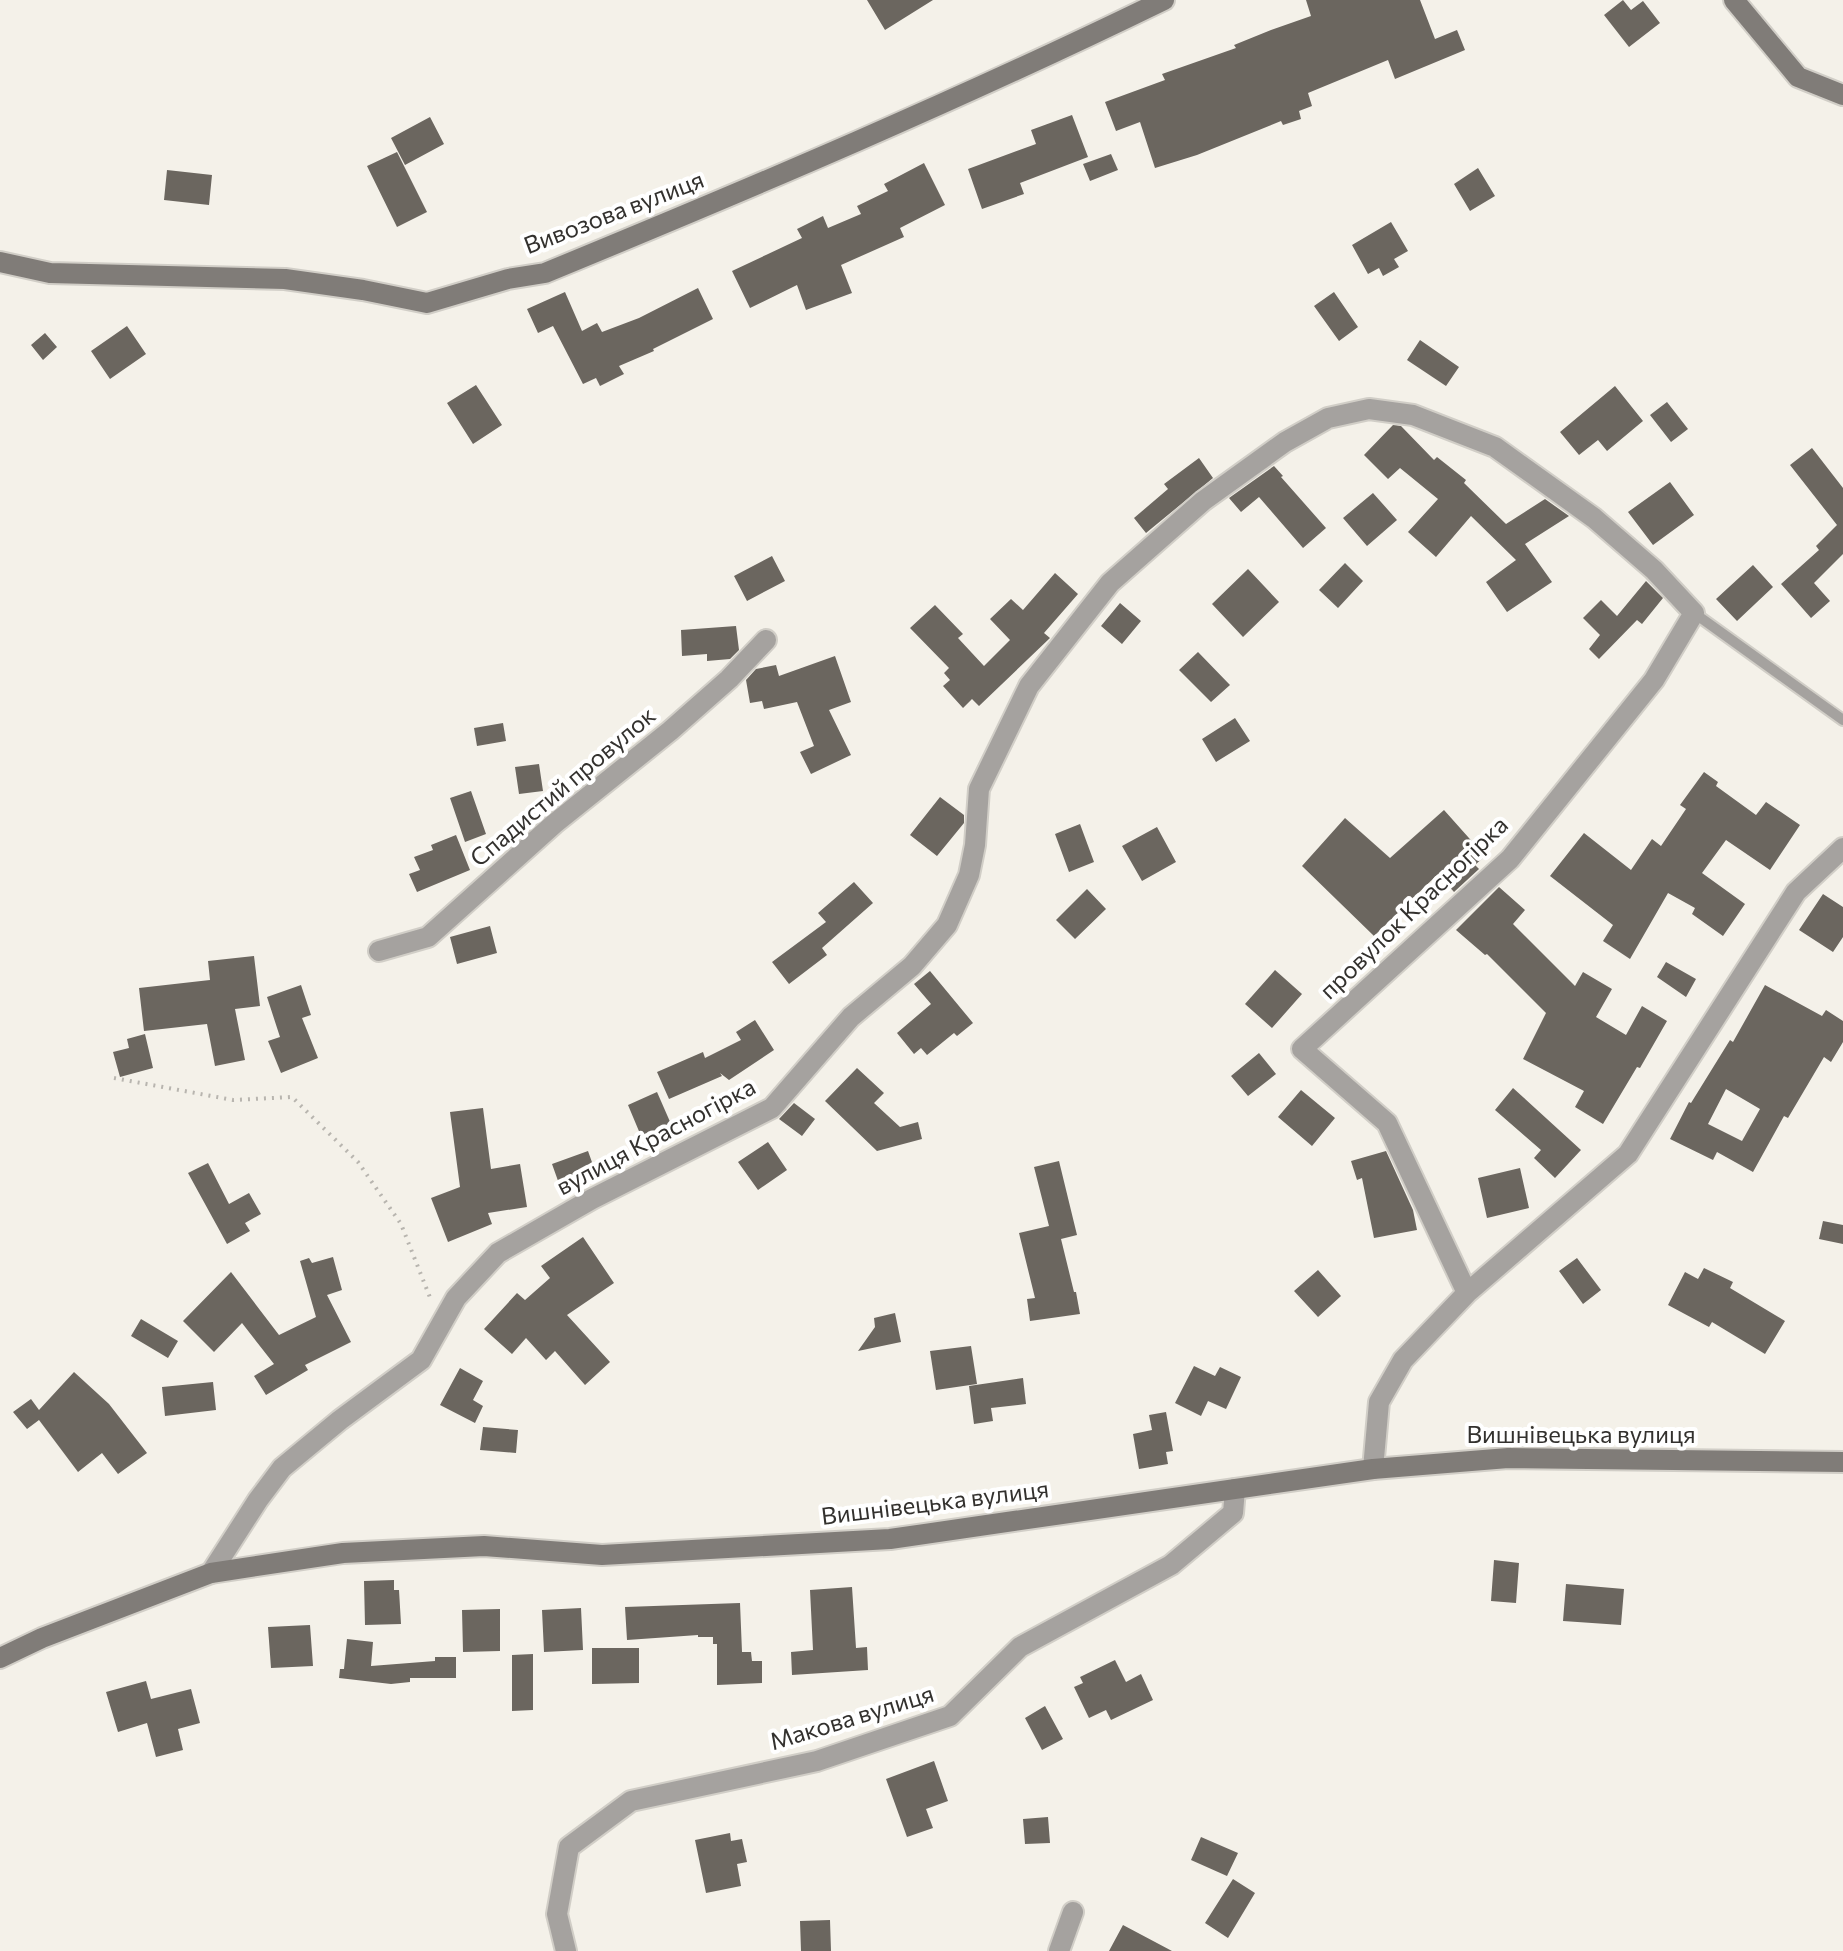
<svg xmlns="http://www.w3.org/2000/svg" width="1843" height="1951" font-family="Commissioner,sans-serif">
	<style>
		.building { fill: #6b665f; fill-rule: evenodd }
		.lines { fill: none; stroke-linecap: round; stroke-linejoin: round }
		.lane-casing { stroke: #d1cec7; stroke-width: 14 }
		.street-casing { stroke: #d1cec7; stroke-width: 24 }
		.secondary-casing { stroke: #d1cec7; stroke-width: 24 }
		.path { stroke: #b8b5af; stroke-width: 4; stroke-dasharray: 2 6; stroke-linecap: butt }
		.lane { stroke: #a5a29f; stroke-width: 10 }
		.street { stroke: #a5a29f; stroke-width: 20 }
		.secondary { stroke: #807c78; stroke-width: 20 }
		.labels { text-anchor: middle; stroke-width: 8; stroke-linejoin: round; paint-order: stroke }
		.street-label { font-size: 24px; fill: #33312e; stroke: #fff }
	</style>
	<rect width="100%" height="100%" fill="#f4f1e9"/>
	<path class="building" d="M 867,0 L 933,0 L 885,30 Z
		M 1306,0 L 1420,0 L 1435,39 L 1457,30 L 1465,50 L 1395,79 L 1388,60 L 1308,93 L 1312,106 L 1299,111 L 1301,119 L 1283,125 L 1281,121 L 1197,155 L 1155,168 L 1140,122 L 1116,131 L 1105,102 L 1165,80 L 1162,74 L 1236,48 L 1234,45 L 1271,30 L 1311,16 Z
		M 1623,0 L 1631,10 L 1643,1 L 1660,23 L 1629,47 L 1604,15 Z
		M 1072,115 L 1088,157 L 1020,183 L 1024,194 L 982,209 L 968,169 L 1036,144 L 1031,130 Z
		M 430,117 L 444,144 L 405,165 L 391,138 Z
		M 397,152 L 427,212 L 397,227 L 367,166 Z
		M 1111,154 L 1118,170 L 1090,181 L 1083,164 Z
		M 924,163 L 945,205 L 900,228 L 904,237 L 841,265 L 852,293 L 806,310 L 797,285 L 750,308 L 732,271 L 802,238 L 797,229 L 823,216 L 828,228 L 861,214 L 857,206 L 888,191 L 884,184 Z
		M 1478,168 L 1495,196 L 1470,211 L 1454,184 Z
		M 167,170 L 212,175 L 209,205 L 164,200 Z
		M 1391,222 L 1408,251 L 1394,259 L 1399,267 L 1383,276 L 1379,268 L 1368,274 L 1352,245 Z
		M 698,288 L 713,319 L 653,349 L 654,351 L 619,366 L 624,374 L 600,386 L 596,378 L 583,384 L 553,326 L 538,333 L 527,309 L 565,292 L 582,331 L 597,323 L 602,332 L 639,318 Z
		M 1334,292 L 1358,327 L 1339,341 L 1314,306 Z
		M 127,326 L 146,354 L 110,379 L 91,351 Z
		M 45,333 L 57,347 L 43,360 L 31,345 Z
		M 1420,340 L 1459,367 L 1446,386 L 1407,360 Z
		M 476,385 L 502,425 L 473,444 L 447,403 Z
		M 1615,386 L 1643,421 L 1607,451 L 1598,440 L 1579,455 L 1560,432 Z
		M 1667,402 L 1688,429 L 1671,442 L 1650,415 Z
		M 1393,425 L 1401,426 L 1434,460 L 1437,457 L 1466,480 L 1464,483 L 1506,524 L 1545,499 L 1569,516 L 1525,544 L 1552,582 L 1507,612 L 1486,582 L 1516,560 L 1471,516 L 1436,557 L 1408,532 L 1438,499 L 1400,468 L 1388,479 L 1364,455 Z
		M 1812,448 L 1843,488 L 1843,554 L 1814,583 L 1830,601 L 1811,618 L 1781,584 L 1819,550 L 1816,546 L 1837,525 L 1790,465 Z
		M 1199,458 L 1213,478 L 1146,533 L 1134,518 L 1168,489 L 1164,484 Z
		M 1274,466 L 1283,476 L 1281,477 L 1326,528 L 1303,548 L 1259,497 L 1241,512 L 1229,498 Z
		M 1670,482 L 1694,515 L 1653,545 L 1628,512 Z
		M 1373,493 L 1397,520 L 1367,546 L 1343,518 Z
		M 772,556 L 785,581 L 747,601 L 734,576 Z
		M 1345,563 L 1363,581 L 1338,608 L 1319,590 Z
		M 1753,565 L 1773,587 L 1737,621 L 1716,599 Z
		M 1248,569 L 1279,602 L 1243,637 L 1212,604 Z
		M 1055,573 L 1078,594 L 1044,633 L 1050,638 L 979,706 L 972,699 L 963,708 L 943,686 L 950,680 L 944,673 L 949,668 L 910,628 L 935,605 L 963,634 L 958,638 L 984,666 L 1010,640 L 990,619 L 1011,599 L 1023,610 Z
		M 1646,581 L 1663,598 L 1642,624 L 1637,620 L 1599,659 L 1589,649 L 1600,635 L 1583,618 L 1601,600 L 1617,616 Z
		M 1120,603 L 1141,621 L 1122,644 L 1101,626 Z
		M 736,626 L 739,650 L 730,659 L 707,661 L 707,654 L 682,656 L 681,630 Z
		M 1198,652 L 1230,685 L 1211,702 L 1179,670 Z
		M 835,656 L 851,702 L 829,710 L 851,755 L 811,774 L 800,752 L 814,746 L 797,702 L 764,709 L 762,701 L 750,703 L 746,680 L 756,669 L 776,665 L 779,676 Z
		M 1235,718 L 1250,741 L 1216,762 L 1202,739 Z
		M 503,723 L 506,741 L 477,746 L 474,728 Z
		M 539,764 L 543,791 L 519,794 L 515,767 Z
		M 1704,772 L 1718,782 L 1716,786 L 1756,815 L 1766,802 L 1800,825 L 1770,870 L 1726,840 L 1702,873 L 1745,904 L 1723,936 L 1692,914 L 1695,908 L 1668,893 L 1630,959 L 1603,941 L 1613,925 L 1550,876 L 1584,833 L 1631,870 L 1652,839 L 1661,846 L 1686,809 L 1680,805 Z
		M 471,791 L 486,834 L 465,842 L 450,798 Z
		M 940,797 L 964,815 L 964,823 L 937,856 L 910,835 Z
		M 1444,810 L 1485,856 L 1475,865 L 1479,869 L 1454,892 L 1438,874 L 1374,936 L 1302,866 L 1345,818 L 1390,858 Z
		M 1080,824 L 1094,862 L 1069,872 L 1055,834 Z
		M 1157,827 L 1176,862 L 1142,881 L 1122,846 Z
		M 456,835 L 470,870 L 417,892 L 409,874 L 420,870 L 414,857 L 433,850 L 431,845 Z
		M 854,882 L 873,903 L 822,948 L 827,955 L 789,984 L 772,962 L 826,922 L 818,913 Z
		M 1499,887 L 1525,910 L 1513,924 L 1575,986 L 1583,972 L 1612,989 L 1596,1017 L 1626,1035 L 1642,1006 L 1667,1021 L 1640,1068 L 1637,1067 L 1603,1124 L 1575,1107 L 1584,1091 L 1523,1059 L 1546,1013 L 1487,954 L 1485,955 L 1456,930 Z
		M 1087,889 L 1106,909 L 1075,939 L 1056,920 Z
		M 1823,894 L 1843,907 L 1843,937 L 1833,952 L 1799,930 Z
		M 490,926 L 497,953 L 457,964 L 450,937 Z
		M 254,956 L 260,1006 L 235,1009 L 245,1060 L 215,1066 L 207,1024 L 144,1031 L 139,988 L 210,980 L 208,961 Z
		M 1666,962 L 1696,979 L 1686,997 L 1657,977 Z
		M 1275,970 L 1302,994 L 1272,1028 L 1245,1004 Z
		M 930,971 L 973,1023 L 957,1036 L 954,1033 L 927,1055 L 921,1048 L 914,1054 L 897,1033 L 931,1004 L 914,984 Z
		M 301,985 L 311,1015 L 302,1018 L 318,1058 L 281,1073 L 268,1041 L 280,1037 L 267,997 Z
		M 1765,985 L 1822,1016 L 1826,1010 L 1843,1021 L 1843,1042 L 1831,1062 L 1824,1057 L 1788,1118 L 1784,1116 L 1753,1172 L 1717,1152 L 1713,1160 L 1670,1139 L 1689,1102 L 1691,1103 L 1730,1040 L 1733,1042 ZM 1726,1089 L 1760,1109 L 1742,1141 L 1708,1124 Z
		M 755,1020 L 774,1050 L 729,1080 L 720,1073 L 722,1076 L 669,1099 L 657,1072 L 703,1052 L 705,1058 L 741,1040 L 736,1032 Z
		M 145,1034 L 153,1068 L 120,1077 L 113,1052 L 129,1048 L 127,1039 Z
		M 1259,1053 L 1276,1074 L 1248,1096 L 1231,1076 Z
		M 857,1068 L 884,1093 L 874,1103 L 900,1127 L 918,1122 L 922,1139 L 877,1151 L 825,1101 Z
		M 1513,1088 L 1581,1150 L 1555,1178 L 1534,1158 L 1541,1150 L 1495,1110 Z
		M 1301,1090 L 1335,1118 L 1312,1146 L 1278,1117 Z
		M 657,1092 L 671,1124 L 641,1136 L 628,1105 Z
		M 794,1103 L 815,1119 L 802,1136 L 779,1119 Z
		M 483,1108 L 491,1169 L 520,1164 L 527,1207 L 488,1213 L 492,1224 L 448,1242 L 431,1198 L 460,1187 L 450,1112 Z
		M 768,1142 L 787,1170 L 758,1190 L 738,1162 Z
		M 588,1151 L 598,1179 L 562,1192 L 552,1164 Z
		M 1386,1151 L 1413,1210 L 1417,1230 L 1374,1238 L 1362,1178 L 1357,1180 L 1351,1161 Z
		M 1059,1161 L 1077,1235 L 1061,1239 L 1074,1292 L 1076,1292 L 1080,1314 L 1030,1321 L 1027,1299 L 1035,1298 L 1019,1233 L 1049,1226 L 1034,1167 Z
		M 208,1163 L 229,1204 L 249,1193 L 261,1214 L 245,1223 L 250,1231 L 227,1244 L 188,1173 Z
		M 1520,1168 L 1529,1208 L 1487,1218 L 1478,1178 Z
		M 1823,1221 L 1843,1225 L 1843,1244 L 1819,1239 Z
		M 583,1237 L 614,1283 L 567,1315 L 610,1362 L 585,1385 L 555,1351 L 546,1360 L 526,1338 L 512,1354 L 484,1329 L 517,1293 L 525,1300 L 550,1278 L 541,1266 Z
		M 333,1257 L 342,1290 L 327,1295 L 351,1342 L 305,1365 L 308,1370 L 266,1395 L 254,1376 L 274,1364 L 242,1323 L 214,1352 L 183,1321 L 231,1272 L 279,1335 L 316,1317 L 300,1261 L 309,1258 L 312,1263 Z
		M 1577,1258 L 1601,1290 L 1583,1304 L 1559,1271 Z
		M 1704,1268 L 1733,1282 L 1730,1288 L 1785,1321 L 1765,1354 L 1712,1322 L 1709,1327 L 1668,1305 L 1685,1272 L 1698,1279 Z
		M 1318,1270 L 1341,1296 L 1318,1317 L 1294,1291 Z
		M 895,1313 L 901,1342 L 858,1351 L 875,1327 L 874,1318 Z
		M 141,1319 L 178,1341 L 168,1358 L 131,1336 Z
		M 971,1346 L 977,1384 L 936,1390 L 930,1351 Z
		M 1194,1366 L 1215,1376 L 1220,1367 L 1241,1377 L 1226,1409 L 1208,1401 L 1201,1416 L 1175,1403 Z
		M 460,1368 L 483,1381 L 473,1400 L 483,1406 L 475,1423 L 440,1405 Z
		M 74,1372 L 109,1404 L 147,1453 L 118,1474 L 102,1453 L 78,1472 L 39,1420 L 27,1429 L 13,1412 L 31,1399 L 39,1410 Z
		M 1023,1378 L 1026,1404 L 991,1408 L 993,1421 L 974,1424 L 969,1386 Z
		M 213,1382 L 216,1410 L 165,1416 L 162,1387 Z
		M 1166,1412 L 1173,1451 L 1166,1452 L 1168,1464 L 1139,1469 L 1133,1434 L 1152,1430 L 1149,1415 Z
		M 483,1427 L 518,1430 L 516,1453 L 480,1450 Z
		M 1494,1560 L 1519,1563 L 1516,1603 L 1491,1601 Z
		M 394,1580 L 394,1590 L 399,1590 L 401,1624 L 365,1625 L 364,1581 Z
		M 1566,1584 L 1624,1589 L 1621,1625 L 1563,1621 Z
		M 852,1587 L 856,1648 L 867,1647 L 868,1670 L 792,1675 L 791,1652 L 813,1650 L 810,1590 Z
		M 740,1603 L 742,1652 L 751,1652 L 752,1661 L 762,1661 L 762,1683 L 717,1685 L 717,1644 L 713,1644 L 713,1637 L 698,1637 L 698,1635 L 627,1640 L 625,1607 Z
		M 581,1608 L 583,1650 L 544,1652 L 542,1610 Z
		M 500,1609 L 500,1651 L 463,1652 L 462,1610 Z
		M 310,1625 L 313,1666 L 271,1668 L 268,1627 Z
		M 347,1639 L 373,1642 L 371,1666 L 435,1661 L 435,1657 L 456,1657 L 456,1678 L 410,1678 L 410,1682 L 391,1684 L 339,1678 L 340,1669 L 344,1669 Z
		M 592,1648 L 639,1648 L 639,1683 L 592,1684 Z
		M 533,1654 L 533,1710 L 512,1711 L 512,1655 Z
		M 1115,1660 L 1126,1682 L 1141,1674 L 1153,1700 L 1111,1720 L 1106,1710 L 1089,1718 L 1074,1687 L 1083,1683 L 1080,1677 Z
		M 146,1681 L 151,1699 L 191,1689 L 200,1723 L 178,1729 L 183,1750 L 156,1757 L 147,1723 L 118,1732 L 106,1692 Z
		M 1045,1706 L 1063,1739 L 1042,1750 L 1025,1718 Z
		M 934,1761 L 948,1801 L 926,1809 L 933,1828 L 907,1837 L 886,1779 Z
		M 1048,1817 L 1050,1843 L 1025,1844 L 1023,1819 Z
		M 730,1833 L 731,1841 L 742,1839 L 747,1862 L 737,1864 L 741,1886 L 706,1893 L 695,1840 Z
		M 1201,1837 L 1238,1853 L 1227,1876 L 1191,1860 Z
		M 1233,1879 L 1255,1893 L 1228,1938 L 1205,1923 Z
		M 830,1920 L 831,1951 L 801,1951 L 800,1921 Z
		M 1123,1925 L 1172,1951 L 1109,1951 Z"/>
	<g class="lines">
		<defs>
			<path id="lane" d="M 1694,613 L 1843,720"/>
			<path id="street" d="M 379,951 L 428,937 L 554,824 L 670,731 L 729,679 L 766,640
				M 1373,1469 L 1379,1402 L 1403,1360 L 1467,1293 L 1628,1154 L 1796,892 L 1843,848
				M 211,1573 L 258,1500 L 282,1468 L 340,1420 L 421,1360 L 456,1298 L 498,1253 L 592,1199 L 772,1108 L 851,1017 L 912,966 L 947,925 L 969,875 L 975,845 L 979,789 L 1029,686 L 1110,583 L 1203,501 L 1285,442 L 1328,418 L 1369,409 L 1413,415 L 1495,447 L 1594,518 L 1654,570 L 1694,613 L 1654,680 L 1510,859 L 1302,1049 L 1387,1123 L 1467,1293
				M 566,1951 L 557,1914 L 569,1847 L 631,1801 L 817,1761 L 950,1716 L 1020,1647 L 1171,1565 L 1233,1513 L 1235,1489
				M 1059,1951 L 1073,1912"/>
			<path id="secondary" d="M 1734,0 L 1798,77 L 1843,95
				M 0,262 L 50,273 L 285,279 L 363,290 L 427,303 L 508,279 L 545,273 C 754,187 961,99 1164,0
				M 0,1658 L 42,1638 L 211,1573 L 343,1553 L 484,1546 L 602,1555 L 890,1539 L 1373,1469 L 1508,1458 L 1843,1462"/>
		</defs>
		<use href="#lane" class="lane-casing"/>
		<use href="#street" class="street-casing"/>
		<use href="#secondary" class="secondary-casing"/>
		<path class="path" d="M 114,1078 L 233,1100 L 292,1097 L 358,1162 L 401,1224 L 431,1300"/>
		<use href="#lane" class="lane"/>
		<use href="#street" class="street"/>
		<use href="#secondary" class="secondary"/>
	</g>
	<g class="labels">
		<g class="street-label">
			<text transform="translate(614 213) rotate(-21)" y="8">Вивозова вулиця</text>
			<text transform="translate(563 787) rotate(-40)" y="8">Спадистий провулок</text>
			<text transform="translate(1414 908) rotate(-44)" y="8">провулок Красногірка</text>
			<text transform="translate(656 1137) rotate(-28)" y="8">вулиця Красногірка</text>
			<text x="1581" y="1443">Вишнівецька вулиця</text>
			<text transform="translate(935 1503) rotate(-7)" y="8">Вишнівецька вулиця</text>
			<text transform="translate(852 1718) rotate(-17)" y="8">Макова вулиця</text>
		</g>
	</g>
</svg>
